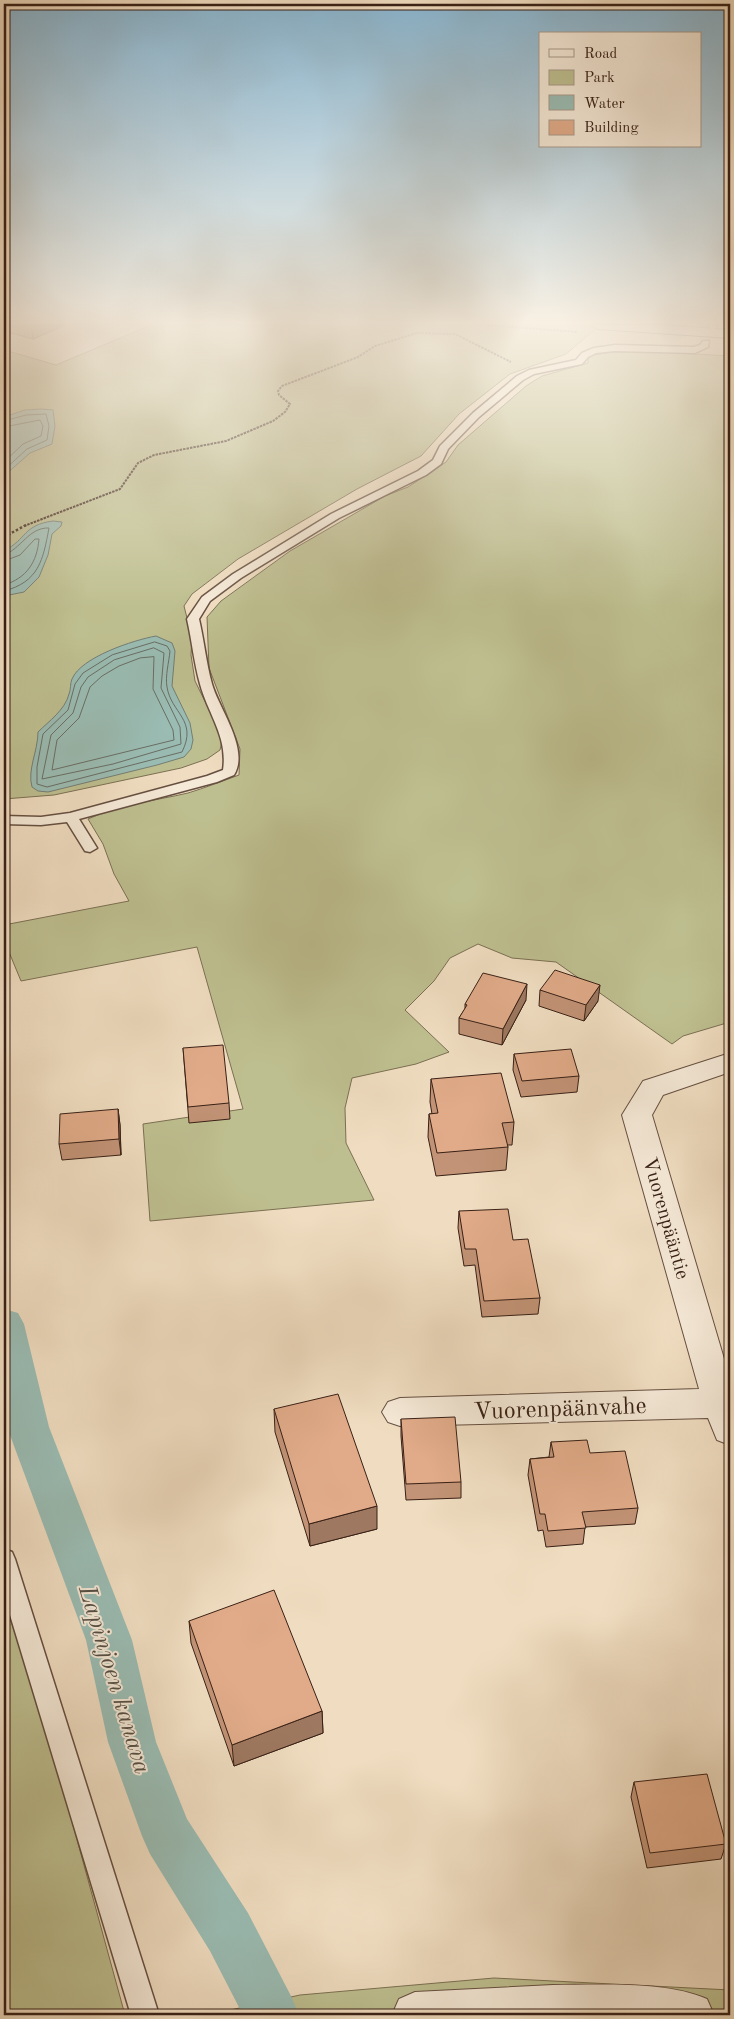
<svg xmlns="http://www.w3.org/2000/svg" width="734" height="2019" font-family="'Old Standard TT',serif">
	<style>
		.green { fill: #bebf90; stroke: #7b7053 }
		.water { fill: #9abcb3; stroke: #737e74 }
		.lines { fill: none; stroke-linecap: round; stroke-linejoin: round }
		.shore { stroke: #696e64; stroke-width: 1 }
		.canal { fill: #9abcb3; fill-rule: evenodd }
		.service-casing { stroke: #664f41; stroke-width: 3 }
		.minor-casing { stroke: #664f41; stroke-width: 2 }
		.secondary-casing { stroke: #382016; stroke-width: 2 }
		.path-far1 { stroke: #382016; stroke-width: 2; stroke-dasharray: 2.5 1; stroke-linecap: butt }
		.path { stroke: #382016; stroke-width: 2.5; stroke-dasharray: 2.5 2; stroke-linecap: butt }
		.service { fill: #f5e9d7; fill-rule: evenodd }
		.minor { fill: #f5e9d7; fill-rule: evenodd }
		.secondary { fill: #f5e9d7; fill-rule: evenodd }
		.wall { fill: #c29376; stroke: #382016 }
		.shaded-wall { fill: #9e7860; stroke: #382016 }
		.building { fill: #e1ab89; stroke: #382016 }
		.labels { text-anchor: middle; stroke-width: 4; stroke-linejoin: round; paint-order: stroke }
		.street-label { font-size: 20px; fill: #382016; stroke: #f5e9d7 }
		.near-street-label { font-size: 24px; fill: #382016; stroke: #f5e9d7 }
		.near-water-label { font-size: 25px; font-style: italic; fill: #554f45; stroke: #f5e9d7 }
	</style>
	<rect width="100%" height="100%" fill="#f0ddc1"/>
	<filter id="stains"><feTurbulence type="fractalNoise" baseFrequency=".004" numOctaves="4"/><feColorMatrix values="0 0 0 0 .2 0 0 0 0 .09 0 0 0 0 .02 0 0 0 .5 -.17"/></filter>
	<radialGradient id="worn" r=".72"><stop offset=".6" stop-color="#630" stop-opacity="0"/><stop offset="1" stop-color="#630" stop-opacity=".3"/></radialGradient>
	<path class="green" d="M 151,325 L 600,325 L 566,354 L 510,374 L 459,414 L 421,456 L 357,489 L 238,559 L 192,594 L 184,606 L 192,638 L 191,655 L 195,681 L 219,730 L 222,742 L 220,750 L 207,759 L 181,768 L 54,795 L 4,799 L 4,350 L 56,365 Z
		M 624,350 L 730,356 L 730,1022 L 683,1036 L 672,1044 L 556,962 L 512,958 L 478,944 L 450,958 L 434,981 L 405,1010 L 449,1052 L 416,1064 L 352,1078 L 345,1108 L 346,1143 L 374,1200 L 150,1221 L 143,1124 L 243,1109 L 197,947 L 21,981 L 4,940 L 4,925 L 129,901 L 114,874 L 103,844 L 88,819 C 120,804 154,801 188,793 C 205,788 222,781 239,775 L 240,749 L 209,668 L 207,617 L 221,601 L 290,551 L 385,496 L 408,487 L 446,462 L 458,445 L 526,386 L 542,376 L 588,363 L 588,356 Z
		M 4,1600 L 47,1730 L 125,2015 L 4,2015 Z
		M 494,1978 L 730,1990 L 730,2015 L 207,2015 L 300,1995 Z"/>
	<path class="water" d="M 41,409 L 53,410 L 55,426 L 52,444 L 30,453 L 4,476 L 4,417 L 25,410 Z
		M 53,521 L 62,522 L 61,526 L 52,534 L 48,555 L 39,577 L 24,592 L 4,596 L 4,551 C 27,539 23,525 53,521 Z
		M 156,636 L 172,643 L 175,651 L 172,686 L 190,723 L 193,740 L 191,749 L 184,757 L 157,765 L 48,792 L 38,791 L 32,787 C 27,770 38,751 38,732 C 49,721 65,710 69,694 C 71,690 70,683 72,679 C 81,657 134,640 156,636 Z"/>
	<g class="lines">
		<path class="shore" d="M 4,421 L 26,415 L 46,414 L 49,426 L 47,440 L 27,449 L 4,470
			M 4,427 L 40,420 L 43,426 L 41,436 L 23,444 L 4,462
			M 4,555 C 21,549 29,527 49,528 C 43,560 39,582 4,591
			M 4,561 L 20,555 L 35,539 L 39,539 C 37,562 27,578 4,585
			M 155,642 L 167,646 L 170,651 C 169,662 165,676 167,687 C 171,713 198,720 182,752 L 47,787 L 37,784 L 37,767 L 43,734 L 68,710 L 75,684 L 83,673 L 112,655 Z
			M 154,648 L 164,653 L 161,688 L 180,727 L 181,744 L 113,764 L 42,779 L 51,735 L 73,713 L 81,687 L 88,677 L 114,660 Z
			M 154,657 L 153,689 L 173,730 L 174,740 L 52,770 L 57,740 L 79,718 L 90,687 L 102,676 L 119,666 L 140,658 Z"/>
		<path class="canal" d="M 4,1309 L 18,1313 L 24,1324 L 49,1427 L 132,1640 L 156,1742 L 187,1819 L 248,1913 L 291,1996 L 299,2015 L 243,2015 L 210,1951 L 150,1854 L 142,1836 L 108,1742 L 86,1640 L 7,1427 L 4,1412 Z"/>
		<defs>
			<path id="service" d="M 708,325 L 716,325 L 716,327 L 712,330 Z
				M 703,341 L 709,341 L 708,347 L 695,353 L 615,351 L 596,353 L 588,357 L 582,364 L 534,374 L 523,380 L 479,417 L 448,449 L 441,464 L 426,475 L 339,518 L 241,578 L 210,601 L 199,619 C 204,640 206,662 212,684 C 219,709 250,749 234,775 L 217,782 L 79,819 L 97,848 L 90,852 L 85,851 L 67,822 L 41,825 L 4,824 L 4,816 L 41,817 L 70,813 L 207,776 L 223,770 C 228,737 208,714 200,684 C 194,663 192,641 187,619 L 202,597 L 233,574 L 331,514 L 418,471 L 433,460 L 440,446 L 473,413 L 517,376 L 529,370 L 576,360 L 582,353 L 594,348 L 615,345 L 694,347 L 700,345 Z
				M 4,1549 L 12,1552 L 15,1559 L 159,2015 L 131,2015 L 4,1595 Z"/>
			<path id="minor" d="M 730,1053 L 730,1072 L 663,1095 L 652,1115 L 730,1379 L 730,1445 L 717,1440 L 708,1418 L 400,1426 L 388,1422 L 382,1412 L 388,1402 L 400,1398 L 699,1389 L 622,1115 L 643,1081 Z
				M 553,1985 C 599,1985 666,1981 707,1999 L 714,2015 L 392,2015 L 399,1999 L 415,1992 Z"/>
			<path id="secondary" d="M 591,325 L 663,325 L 730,330 L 730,338 L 598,329 Z"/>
		</defs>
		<use href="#service" class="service-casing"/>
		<use href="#minor" class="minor-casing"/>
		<use href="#secondary" class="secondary-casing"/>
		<path class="path-far1" d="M 487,325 L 578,332
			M 24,526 L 120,489 L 138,463 L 154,455 L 226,441 L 273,421 L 285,412 L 290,404 L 279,395 L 278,391 L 282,386 L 358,357 L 375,346 L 417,333 L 455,334 L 511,362"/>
		<path class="path" d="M 4,537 L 26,525"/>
		<use href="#service" class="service"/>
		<use href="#minor" class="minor"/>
		<use href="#secondary" class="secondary"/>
	</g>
	<path class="wall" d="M 4,325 L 65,325 L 33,339 L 4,331 Z
		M 540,990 L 598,1001 L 584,1021 L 539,1006 Z
		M 526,1000 L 502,1045 L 459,1034 L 459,1018 L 465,1009 L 465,1004 Z
		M 183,1048 L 229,1103 L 230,1119 L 189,1123 Z
		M 514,1054 L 579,1076 L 577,1092 L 521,1097 L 513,1070 Z
		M 431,1079 L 514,1122 L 512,1145 L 507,1145 L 508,1147 L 506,1170 L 436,1176 L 428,1137 L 429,1114 L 432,1114 L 430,1102 Z
		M 118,1109 L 120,1125 L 121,1155 L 62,1160 L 59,1144 Z
		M 459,1211 L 513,1240 L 540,1298 L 538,1314 L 482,1317 L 475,1265 L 464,1266 L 458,1228 Z
		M 274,1409 L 377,1529 L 310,1546 L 275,1432 Z
		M 401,1419 L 461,1482 L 461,1498 L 406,1500 L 401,1436 Z
		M 551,1442 L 590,1453 L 638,1508 L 635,1524 L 585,1527 L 583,1544 L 546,1547 L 543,1530 L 538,1531 L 528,1475 L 530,1459 L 549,1457 Z
		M 189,1621 L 322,1711 L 323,1733 L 234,1766 L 191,1643 Z
		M 634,1782 L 726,1844 L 721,1859 L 647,1868 L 631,1797 Z"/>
	<path class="shaded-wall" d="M 31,325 L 65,325 L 33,339 Z
		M 527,984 L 526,1000 L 502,1045 L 503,1029 Z
		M 600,985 L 598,1001 L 584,1021 L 586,1005 Z
		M 118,1109 L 120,1125 L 121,1155 L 119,1139 Z
		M 377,1506 L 377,1529 L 310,1546 L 309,1524 Z
		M 322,1711 L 323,1733 L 234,1766 L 232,1745 Z"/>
	<path class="building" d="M 555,970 L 600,985 L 586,1005 L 540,990 Z
		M 483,973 L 527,984 L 503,1029 L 459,1018 L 467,1005 L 465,1004 Z
		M 223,1045 L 229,1103 L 188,1107 L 183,1048 Z
		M 571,1049 L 579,1076 L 522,1081 L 514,1054 Z
		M 501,1073 L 514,1122 L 502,1123 L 508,1147 L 437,1153 L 429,1114 L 438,1113 L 431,1079 Z
		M 118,1109 L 119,1139 L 59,1144 L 60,1114 Z
		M 508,1209 L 513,1240 L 528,1239 L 540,1298 L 484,1301 L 476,1249 L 465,1249 L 459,1211 Z
		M 338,1394 L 377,1506 L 309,1524 L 274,1409 Z
		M 455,1417 L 461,1482 L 406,1484 L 401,1419 Z
		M 587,1440 L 590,1453 L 625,1451 L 638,1508 L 582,1512 L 586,1528 L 548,1531 L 545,1514 L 540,1514 L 530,1459 L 554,1457 L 551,1442 Z
		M 274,1590 L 322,1711 L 232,1745 L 189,1621 Z
		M 707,1774 L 726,1844 L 650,1853 L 634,1782 Z"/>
	<linearGradient id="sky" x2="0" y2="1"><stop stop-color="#89b7d3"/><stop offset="0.53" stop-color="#f8f0e3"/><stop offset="1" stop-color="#f8f0e3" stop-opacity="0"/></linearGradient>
	<rect width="734" height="608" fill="url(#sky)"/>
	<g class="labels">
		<g class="street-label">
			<text transform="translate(667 1218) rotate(74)" y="7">Vuorenpääntie</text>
		</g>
		<g class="near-street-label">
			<text transform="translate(560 1408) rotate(-2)" y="8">Vuorenpäänvahe</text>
		</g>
		<g class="near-water-label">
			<text transform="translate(116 1679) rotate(73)" y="9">Lapinjoen kanava</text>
		</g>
	</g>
	<rect width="734" height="2019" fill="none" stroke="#f0ddc1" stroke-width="20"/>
	<rect x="5" y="5" width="724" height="2009" fill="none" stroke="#382016" stroke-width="2.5"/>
	<rect x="10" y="10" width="714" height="1999" fill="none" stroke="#382016"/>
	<rect x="539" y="32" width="162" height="115" fill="#f5e9d7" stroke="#a9998a"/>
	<rect x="549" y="49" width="25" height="8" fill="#f5e9d7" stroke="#a9998a"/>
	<text x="584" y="58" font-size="15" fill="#382016">Road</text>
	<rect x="549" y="70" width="25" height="15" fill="#bebf90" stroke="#a9998a"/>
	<text x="584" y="82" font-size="15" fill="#382016">Park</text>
	<rect x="549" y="95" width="25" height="15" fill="#9abcb3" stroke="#a9998a"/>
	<text x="584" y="108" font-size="15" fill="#382016">Water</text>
	<rect x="549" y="120" width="25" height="15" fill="#e1ab89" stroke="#a9998a"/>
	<text x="584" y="132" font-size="15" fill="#382016">Building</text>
	<rect width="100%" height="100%" filter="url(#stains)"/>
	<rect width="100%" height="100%" fill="url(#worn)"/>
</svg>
